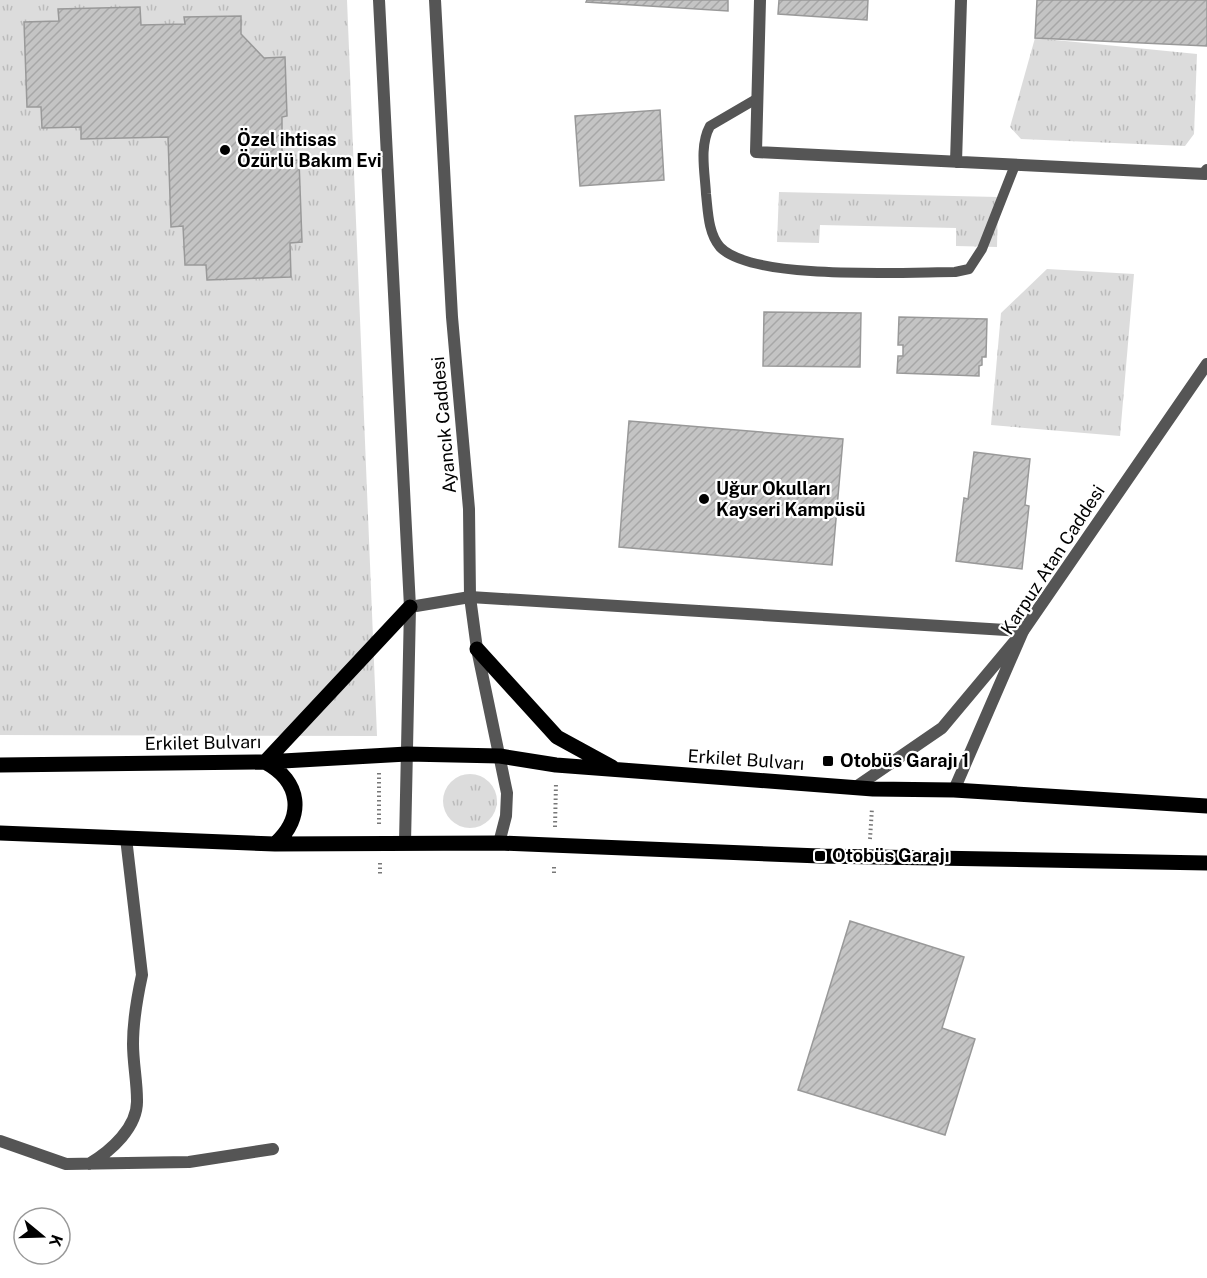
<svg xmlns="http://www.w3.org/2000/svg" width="1207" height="1278" font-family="'Public Sans',sans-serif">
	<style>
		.grass { fill: url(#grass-tufts) }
		.building { fill: url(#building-hatch); stroke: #999; stroke-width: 1.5 }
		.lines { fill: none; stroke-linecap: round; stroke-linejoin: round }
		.path { stroke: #777; stroke-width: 4; stroke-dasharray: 1.5 3; stroke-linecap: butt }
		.service { stroke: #555; stroke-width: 10 }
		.minor { stroke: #555; stroke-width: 12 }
		.tertiary { stroke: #555; stroke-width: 12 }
		.primary { stroke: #000; stroke-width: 15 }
		.poi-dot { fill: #000; stroke: #fff; stroke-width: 2 }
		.labels { text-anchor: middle; stroke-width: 4.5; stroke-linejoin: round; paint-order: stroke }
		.poi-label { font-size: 18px; font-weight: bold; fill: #000; stroke: #fff; text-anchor: start }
		.street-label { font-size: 18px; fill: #000; stroke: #fff }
	</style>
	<defs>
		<pattern id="grass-tufts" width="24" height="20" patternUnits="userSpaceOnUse" patternTransform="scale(1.5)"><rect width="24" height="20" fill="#dcdcdc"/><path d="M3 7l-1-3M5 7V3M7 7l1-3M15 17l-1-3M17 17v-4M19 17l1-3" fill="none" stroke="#bbb"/></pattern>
		<pattern id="building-hatch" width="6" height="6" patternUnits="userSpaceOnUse" patternTransform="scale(1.5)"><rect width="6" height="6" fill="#c4c4c4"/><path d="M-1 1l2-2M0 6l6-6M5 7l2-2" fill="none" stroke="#a7a7a7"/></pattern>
	</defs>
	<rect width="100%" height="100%" fill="#fff"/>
	<path class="grass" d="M 0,0 L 347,0 L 377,736 L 0,735 Z
		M 1035,38 L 1197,54 L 1194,134 L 1185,146 L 1021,139 L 1010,127 Z
		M 779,192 L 998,197 L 997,247 L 956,246 L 956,228 L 820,225 L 819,243 L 777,242 Z
		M 1047,269 L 1134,274 L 1120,436 L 991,425 L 1001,313 Z
		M443 801a27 27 0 1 1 54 0a27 27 0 1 1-54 0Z"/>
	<path class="building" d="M 587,0 L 728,0 L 728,11 L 586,2 Z
		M 779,0 L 868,0 L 867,20 L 778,14 Z
		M 1037,0 L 1207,0 L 1207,46 L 1035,38 Z
		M 140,7 L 141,25 L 185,24 L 184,17 L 241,16 L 241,34 L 264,58 L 285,57 L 287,116 L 282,117 L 282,161 L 299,160 L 302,242 L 290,243 L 291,277 L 207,280 L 206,265 L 185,265 L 183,226 L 171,227 L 168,137 L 81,139 L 81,127 L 42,128 L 41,107 L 27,107 L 24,22 L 59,21 L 58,9 Z
		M 660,110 L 664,180 L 580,186 L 575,116 Z
		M 764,312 L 861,313 L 860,367 L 763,366 Z
		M 899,317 L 987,319 L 986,357 L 982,357 L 982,365 L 979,366 L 979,376 L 897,373 L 898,356 L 903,356 L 903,345 L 898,345 Z
		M 629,421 L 843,439 L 832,565 L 619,547 Z
		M 974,452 L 1030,459 L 1025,505 L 1029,506 L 1022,569 L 956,561 L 964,498 L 968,499 Z
		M 850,921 L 964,957 L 942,1028 L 975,1039 L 945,1135 L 798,1090 Z"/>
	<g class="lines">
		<path class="path" d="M 379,773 L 379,826
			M 555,827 L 556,783
			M 870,839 L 872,808
			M 380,863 L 380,874
			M 554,873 L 554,864"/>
		<path class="service" d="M 758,98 L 710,126 C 699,146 705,173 706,194 C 708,211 708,233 720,247 C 752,281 907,272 955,272 L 969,269 L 982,249 L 1015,165"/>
		<path class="minor" d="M 760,0 L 756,152 L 1205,174 L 1207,170
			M 956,162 L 961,0
			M 410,607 L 470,597 L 1023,631
			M 0,1141 L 66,1164 L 189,1162 L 273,1149
			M 89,1164 C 111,1151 138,1127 137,1100 C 137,1081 133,1063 133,1044 C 133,1021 137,998 142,975 L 126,838"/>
		<path class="tertiary" d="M 379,0 L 410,607 L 405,843
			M 435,0 L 452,317 L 469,509 L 470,597 L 477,649 L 507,793 L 506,816 L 499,843
			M 856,787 L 942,728 L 1014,642
			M 954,790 L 1023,631 L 1207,364"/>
		<path class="primary" d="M 477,649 L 557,737 L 612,767
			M 0,765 L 265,762 L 407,754 L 500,756 L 556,765 L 873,789 L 954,790 L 1207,806
			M 0,833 L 275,844 L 499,843 L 820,856 L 1207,863
			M 275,844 C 305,817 301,781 265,762 L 410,607"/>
	</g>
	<g class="poi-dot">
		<circle cx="225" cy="150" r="6"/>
		<circle cx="704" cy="499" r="6"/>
		<rect x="822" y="755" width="12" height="12" rx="3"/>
		<rect x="814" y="850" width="12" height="12" rx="3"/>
	</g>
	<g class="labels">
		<g class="poi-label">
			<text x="237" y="146">Özel ihtisas<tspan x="237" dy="21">Özürlü Bakım Evi</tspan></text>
			<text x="716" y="495">Uğur Okulları<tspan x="716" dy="21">Kayseri Kampüsü</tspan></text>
			<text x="840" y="767">Otobüs Garajı 1</text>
			<text x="832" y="862">Otobüs Garajı</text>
		</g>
		<g class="street-label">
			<text transform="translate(444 425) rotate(-95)" y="6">Ayancık Caddesi</text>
			<text transform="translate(1053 560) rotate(-57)" y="6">Karpuz Atan Caddesi</text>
			<text transform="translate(203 743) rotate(-1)" y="6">Erkilet Bulvarı</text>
			<text transform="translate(746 760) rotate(4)" y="6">Erkilet Bulvarı</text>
		</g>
	</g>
	<g transform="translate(42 1236) rotate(109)"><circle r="28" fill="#ffffff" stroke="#999999" stroke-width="1.5"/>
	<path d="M0-4.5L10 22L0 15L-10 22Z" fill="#000000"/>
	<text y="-9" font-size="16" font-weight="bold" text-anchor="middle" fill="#000000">K</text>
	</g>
</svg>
